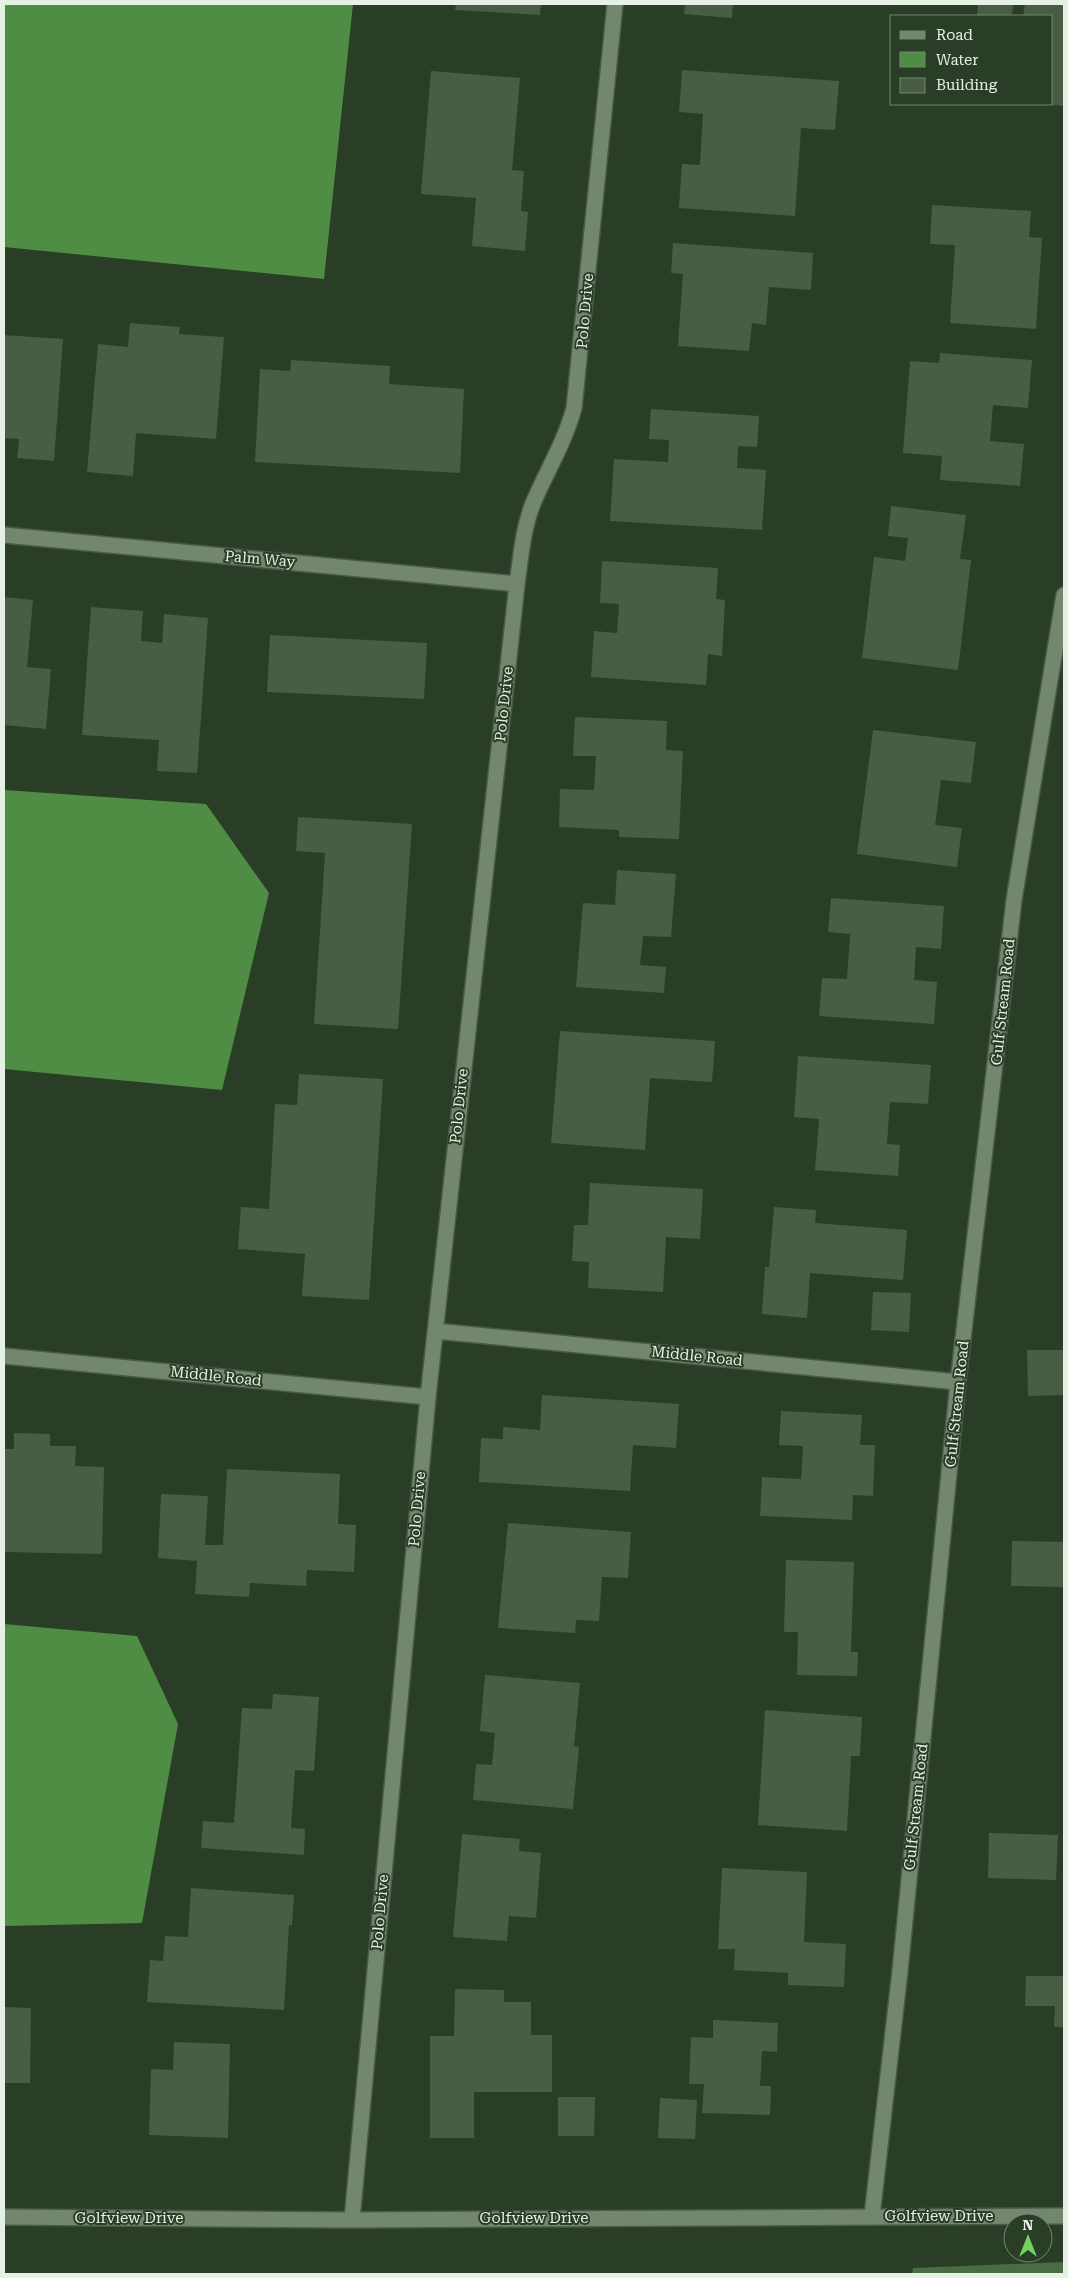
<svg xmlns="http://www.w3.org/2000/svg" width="1068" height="2278" font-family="'Roboto Serif',serif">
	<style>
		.green { fill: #496c42 }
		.water { fill: #4e8d43 }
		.building { fill: #495d45 }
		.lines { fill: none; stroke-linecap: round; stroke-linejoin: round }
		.minor-casing { stroke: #495946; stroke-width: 18 }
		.minor { stroke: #72876e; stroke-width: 15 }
		.labels { text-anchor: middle; stroke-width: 4; stroke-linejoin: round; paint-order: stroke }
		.street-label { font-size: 15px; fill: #e5f1e3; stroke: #2a3d27 }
	</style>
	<rect width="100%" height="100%" fill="#2a3d27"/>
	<path class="green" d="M 1064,2262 L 1064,2274 L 912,2274 L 913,2268 Z"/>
	<path class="water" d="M 4,4 L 353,4 L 324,279 L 4,247 Z
		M 4,790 L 206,804 L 269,893 L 222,1090 L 4,1069 Z
		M 4,1624 L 137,1636 L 178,1724 L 142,1923 L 4,1926 Z"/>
	<path class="building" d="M 456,4 L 541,4 L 540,15 L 455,10 Z
		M 685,4 L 733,4 L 732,18 L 684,14 Z
		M 978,4 L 1013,4 L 1012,16 L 977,16 Z
		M 1025,4 L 1064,4 L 1064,106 L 1052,105 L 1052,16 L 1023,16 Z
		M 682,70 L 839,81 L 835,130 L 801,128 L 795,216 L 679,208 L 682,164 L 700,165 L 703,114 L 679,112 Z
		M 431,71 L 520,78 L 512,170 L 524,171 L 521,211 L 528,212 L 525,251 L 472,246 L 476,198 L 421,194 Z
		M 932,205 L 1031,211 L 1029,237 L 1042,238 L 1036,329 L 950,323 L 955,245 L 930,244 Z
		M 673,243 L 813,253 L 811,290 L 769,287 L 766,325 L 752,323 L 749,351 L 678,346 L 683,274 L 671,273 Z
		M 130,323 L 180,327 L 179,334 L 224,337 L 216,439 L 136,433 L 133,476 L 87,472 L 98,344 L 128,347 Z
		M 4,335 L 63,339 L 54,461 L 17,458 L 19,439 L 4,438 Z
		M 940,353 L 1032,360 L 1028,408 L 993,405 L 990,441 L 1024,444 L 1020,486 L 940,480 L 942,456 L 903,453 L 910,361 L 939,363 Z
		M 291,360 L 390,366 L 389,384 L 464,389 L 460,473 L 255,462 L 260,369 L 290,371 Z
		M 651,409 L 759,416 L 757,447 L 738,446 L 737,468 L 766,470 L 762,530 L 610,521 L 614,459 L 668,462 L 669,440 L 649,439 Z
		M 891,506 L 966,515 L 960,559 L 971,560 L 958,670 L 862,658 L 874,557 L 905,561 L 908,538 L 888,536 Z
		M 602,561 L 718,568 L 716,599 L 725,600 L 722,656 L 708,654 L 706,685 L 591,677 L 594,631 L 617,633 L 619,604 L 600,603 Z
		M 4,597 L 33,600 L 27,667 L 51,669 L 46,729 L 4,725 Z
		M 91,607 L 143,611 L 141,641 L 162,643 L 164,614 L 208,618 L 197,773 L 157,771 L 159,740 L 82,735 Z
		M 270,635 L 427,643 L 424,699 L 267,692 Z
		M 575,717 L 667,721 L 666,750 L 683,751 L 679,839 L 619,837 L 619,830 L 559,827 L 560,789 L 594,790 L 596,756 L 573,756 Z
		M 873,730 L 976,742 L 971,783 L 941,780 L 935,825 L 962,828 L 957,867 L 857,854 Z
		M 298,817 L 412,824 L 398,1029 L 314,1024 L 325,853 L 296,851 Z
		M 617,870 L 676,874 L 671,937 L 643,936 L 640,965 L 666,967 L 664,993 L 576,987 L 583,903 L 615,905 Z
		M 831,898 L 944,906 L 941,949 L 916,947 L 914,980 L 937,982 L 934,1024 L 819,1016 L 822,978 L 847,979 L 850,934 L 828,932 Z
		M 560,1031 L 715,1041 L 712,1082 L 650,1078 L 645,1150 L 551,1143 Z
		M 798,1056 L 931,1065 L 928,1104 L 890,1102 L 887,1144 L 900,1145 L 898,1176 L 815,1170 L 819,1119 L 794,1117 Z
		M 299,1074 L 383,1079 L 369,1300 L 302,1296 L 305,1254 L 238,1249 L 241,1207 L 269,1209 L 275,1104 L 297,1105 Z
		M 590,1183 L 703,1189 L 700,1239 L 666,1237 L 663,1292 L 588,1288 L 589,1262 L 572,1261 L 574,1225 L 588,1225 Z
		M 774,1207 L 816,1210 L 815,1223 L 907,1230 L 903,1280 L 810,1273 L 807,1318 L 762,1314 L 765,1267 L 769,1267 Z
		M 873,1292 L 911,1293 L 909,1332 L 871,1330 Z
		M 1027,1350 L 1064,1350 L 1064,1395 L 1028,1396 Z
		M 542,1395 L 679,1404 L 676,1448 L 633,1445 L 630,1491 L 479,1482 L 481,1438 L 503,1439 L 503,1427 L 540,1430 Z
		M 781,1411 L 862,1415 L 860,1445 L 875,1445 L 873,1496 L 853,1495 L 852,1520 L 760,1516 L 762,1477 L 801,1479 L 803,1446 L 779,1445 Z
		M 14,1433 L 50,1434 L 50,1446 L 76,1446 L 75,1466 L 104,1467 L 102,1554 L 4,1552 L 4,1449 L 14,1449 Z
		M 227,1469 L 340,1474 L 338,1524 L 356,1525 L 354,1572 L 307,1570 L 306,1586 L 250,1583 L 249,1597 L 195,1594 L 197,1561 L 158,1558 L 161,1494 L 208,1496 L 205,1545 L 223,1545 Z
		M 508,1523 L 631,1532 L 628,1578 L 602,1577 L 599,1621 L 576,1620 L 575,1633 L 498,1628 Z
		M 1012,1541 L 1064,1542 L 1064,1587 L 1011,1586 Z
		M 786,1560 L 854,1562 L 851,1652 L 858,1652 L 857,1676 L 797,1675 L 798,1632 L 784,1632 Z
		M 485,1675 L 580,1683 L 574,1746 L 579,1747 L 573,1809 L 473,1800 L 476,1764 L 492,1765 L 495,1733 L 480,1731 Z
		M 273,1694 L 319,1697 L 314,1771 L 295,1770 L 291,1828 L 305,1829 L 304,1855 L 201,1848 L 203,1821 L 234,1823 L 242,1708 L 272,1709 Z
		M 765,1710 L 862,1717 L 860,1756 L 851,1756 L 847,1831 L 758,1825 Z
		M 989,1833 L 1058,1835 L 1056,1880 L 988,1878 Z
		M 462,1834 L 520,1839 L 519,1851 L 541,1853 L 536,1918 L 509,1916 L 507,1941 L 453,1937 Z
		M 722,1868 L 807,1872 L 804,1942 L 846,1944 L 844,1987 L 788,1985 L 788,1973 L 734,1970 L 735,1949 L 718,1949 Z
		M 191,1888 L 294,1895 L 292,1925 L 289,1925 L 284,2010 L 147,2002 L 150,1960 L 163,1961 L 165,1936 L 188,1937 Z
		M 1026,1976 L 1064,1976 L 1064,2027 L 1054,2027 L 1055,2006 L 1025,2006 Z
		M 455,1989 L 504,1990 L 504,2002 L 531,2002 L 531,2035 L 552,2035 L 552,2092 L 474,2092 L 474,2138 L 430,2138 L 430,2036 L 454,2036 Z
		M 4,2007 L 31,2008 L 30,2083 L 4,2083 Z
		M 713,2020 L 778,2023 L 777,2052 L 762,2051 L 760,2086 L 771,2086 L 770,2115 L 702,2113 L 704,2084 L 689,2084 L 691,2037 L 713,2038 Z
		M 174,2042 L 230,2044 L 228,2138 L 149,2135 L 151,2069 L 173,2070 Z
		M 558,2097 L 595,2097 L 594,2136 L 558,2136 Z
		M 660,2098 L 697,2100 L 695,2139 L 658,2138 Z"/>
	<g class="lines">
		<defs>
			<path id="minor" d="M 4,535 L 517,584
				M 435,1331 L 958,1382
				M 4,1356 L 428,1397
				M 872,2216 L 900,1971 L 958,1382 L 1014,900 L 1064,595
				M 4,2217 L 352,2220 L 1064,2216
				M 352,2220 L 428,1397 L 517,584 C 521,556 523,527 534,501 C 548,469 565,441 574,408 L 615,4"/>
		</defs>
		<use href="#minor" class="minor-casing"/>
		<use href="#minor" class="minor"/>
	</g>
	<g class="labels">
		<g class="street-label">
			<text transform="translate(585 311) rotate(-85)" y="5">Polo Drive</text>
			<text transform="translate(260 559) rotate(5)" y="5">Palm Way</text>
			<text transform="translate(504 704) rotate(-84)" y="5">Polo Drive</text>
			<text transform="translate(1003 1002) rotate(-84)" y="5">Gulf Stream Road</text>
			<text transform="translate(459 1106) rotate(-84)" y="5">Polo Drive</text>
			<text transform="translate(697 1356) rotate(6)" y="5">Middle Road</text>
			<text transform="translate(216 1376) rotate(6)" y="5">Middle Road</text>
			<text transform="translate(957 1404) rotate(-84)" y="5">Gulf Stream Road</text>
			<text transform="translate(417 1509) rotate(-85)" y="5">Polo Drive</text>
			<text transform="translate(916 1807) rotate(-84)" y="5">Gulf Stream Road</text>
			<text transform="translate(380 1912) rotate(-85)" y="5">Polo Drive</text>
			<text x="939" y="2221">Golfview Drive</text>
			<text x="129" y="2223">Golfview Drive</text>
			<text x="534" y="2223">Golfview Drive</text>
		</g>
	</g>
	<rect width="1068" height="2278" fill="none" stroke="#e5f1e3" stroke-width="10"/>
	<rect x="890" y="15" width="162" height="90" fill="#2a3d27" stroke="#758572"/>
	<rect x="900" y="31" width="25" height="8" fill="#72876e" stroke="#758572"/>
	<text x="936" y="40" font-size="15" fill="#e5f1e3">Road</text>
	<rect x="900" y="52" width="25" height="15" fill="#4e8d43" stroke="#758572"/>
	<text x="936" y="65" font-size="15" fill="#e5f1e3">Water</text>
	<rect x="900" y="78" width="25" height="15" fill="#495d45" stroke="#758572"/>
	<text x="936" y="90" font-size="15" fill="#e5f1e3">Building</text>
	<g transform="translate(1028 2238)"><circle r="24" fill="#2a3d27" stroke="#758572"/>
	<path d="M0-4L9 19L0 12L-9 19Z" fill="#71d35e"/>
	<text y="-8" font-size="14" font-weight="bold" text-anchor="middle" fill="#e5f1e3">N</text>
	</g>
</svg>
